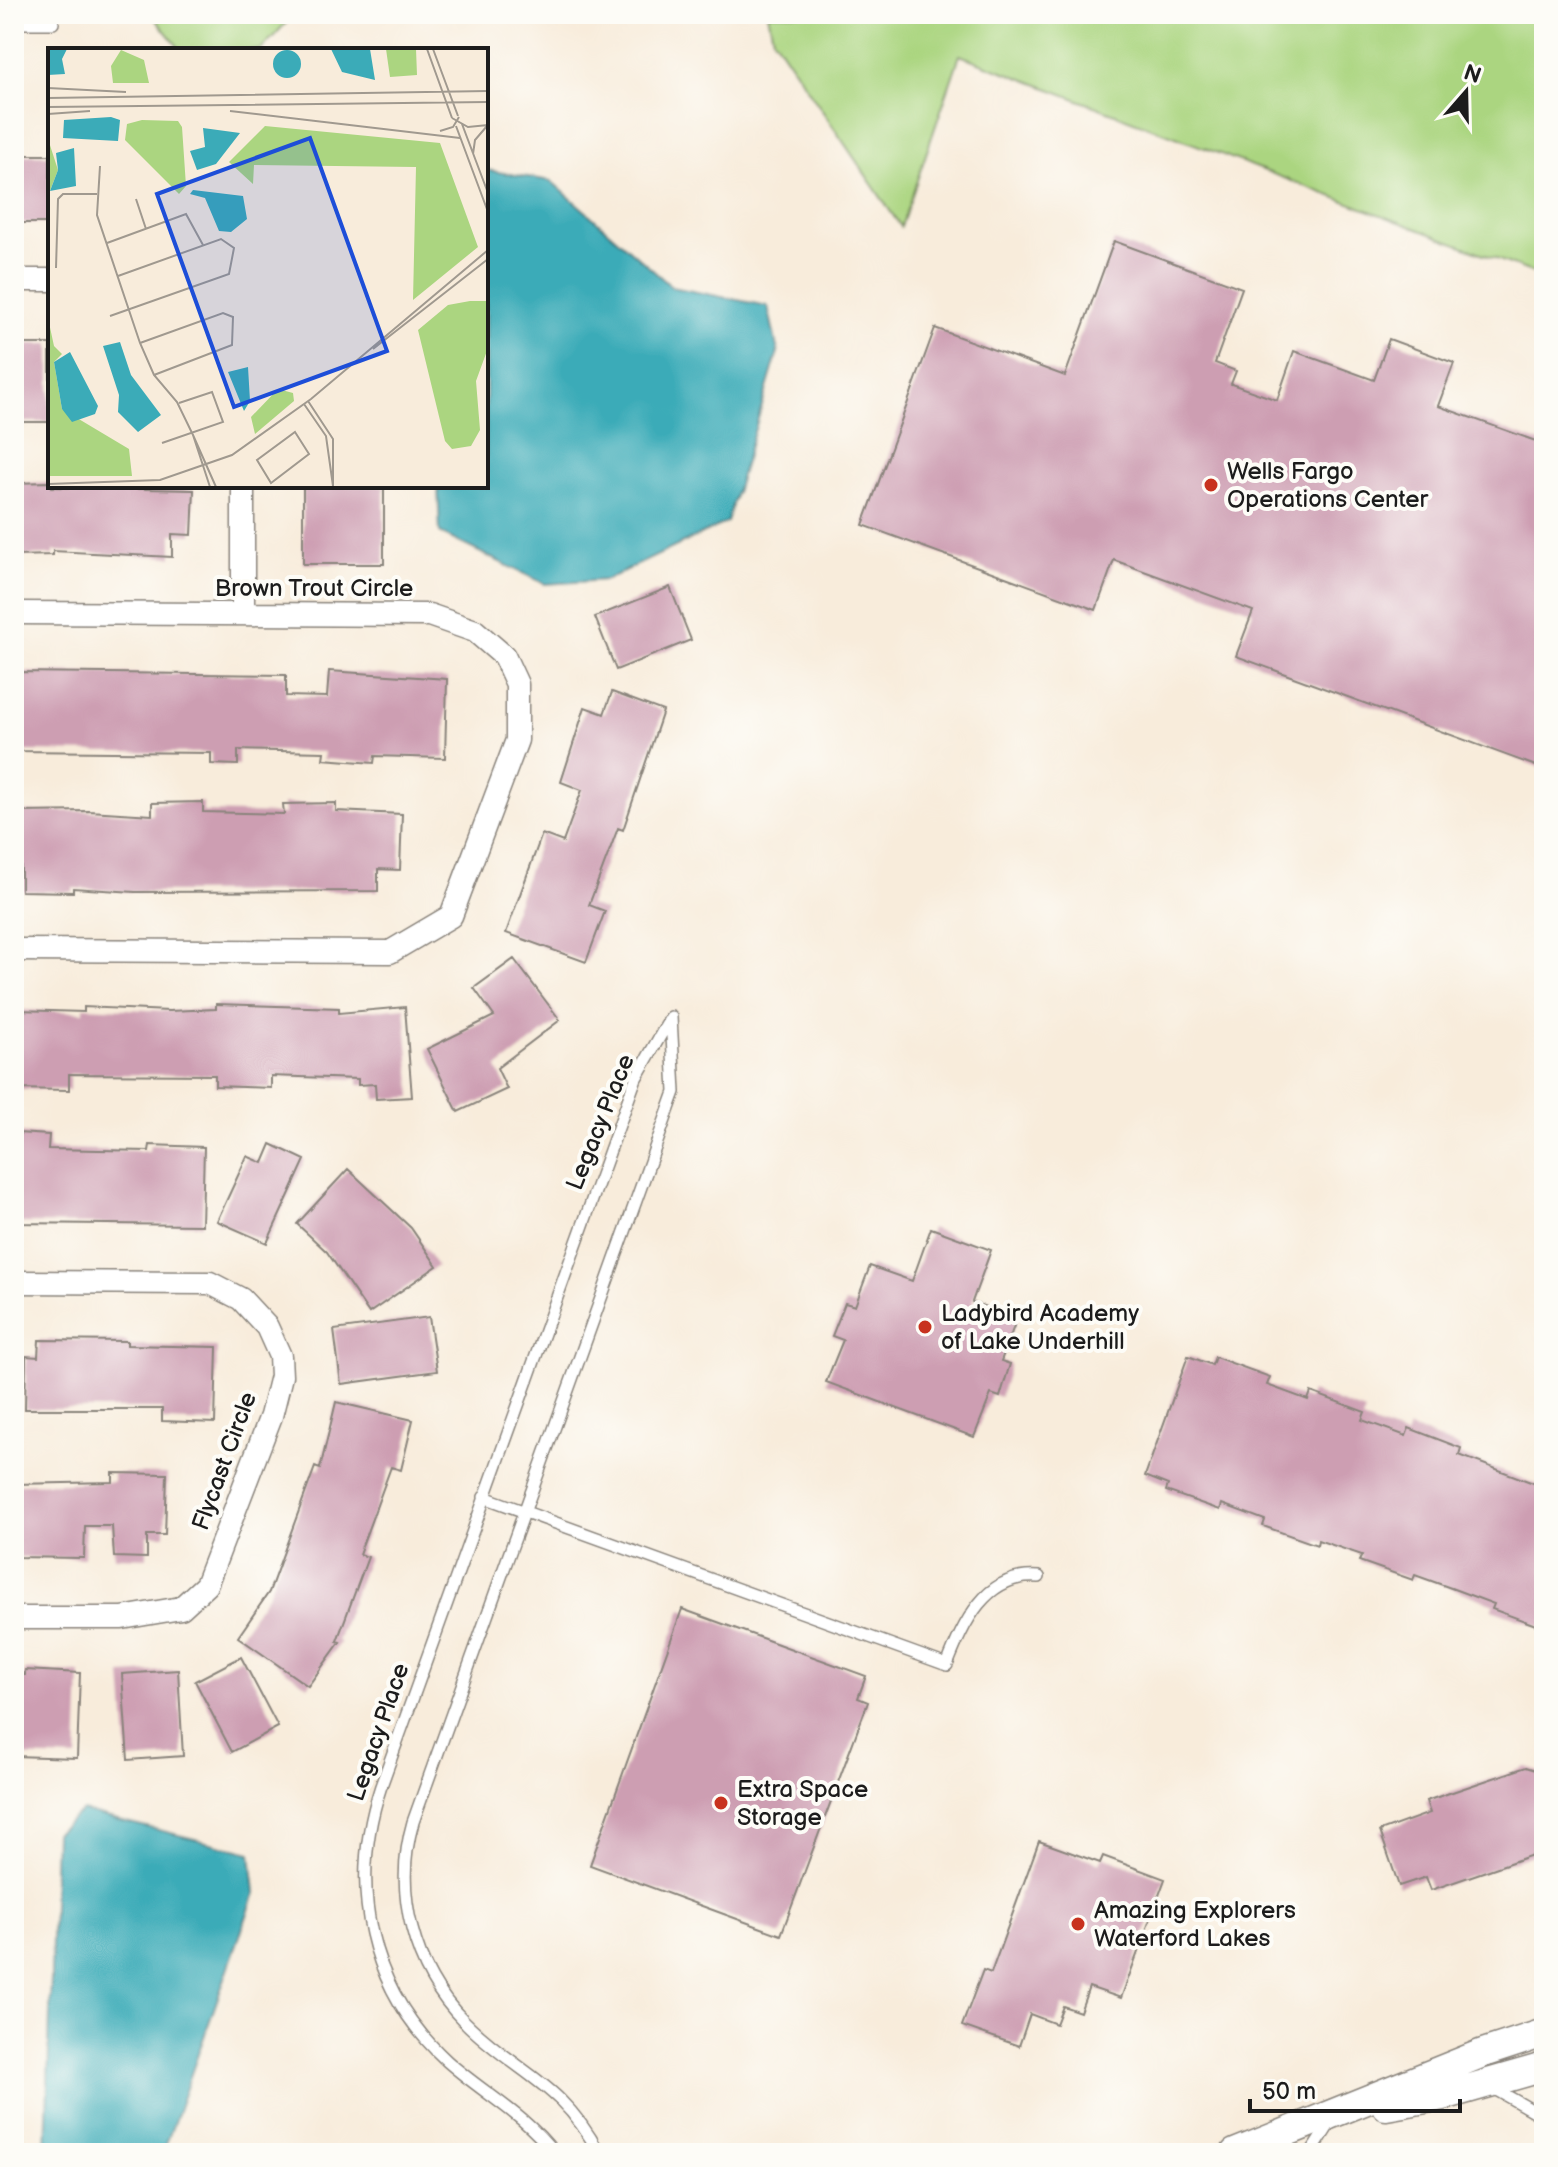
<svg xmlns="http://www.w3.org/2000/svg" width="1558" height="2167" font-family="'Balsamiq Sans',sans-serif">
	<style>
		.green { fill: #abd580; stroke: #64784e; stroke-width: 2 }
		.water { fill: #3babb8; stroke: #2c646a; stroke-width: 2 }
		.building { fill: #cd9eb2 }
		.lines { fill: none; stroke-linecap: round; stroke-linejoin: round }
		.service-casing { stroke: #8a847c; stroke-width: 14 }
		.minor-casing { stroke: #8a847c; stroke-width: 25 }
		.tertiary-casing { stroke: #8a847c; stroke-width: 31 }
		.service { stroke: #fff; stroke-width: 11 }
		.minor { stroke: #fff; stroke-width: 22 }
		.tertiary { stroke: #fff; stroke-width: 28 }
		.poi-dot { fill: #c8321e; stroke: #fdfcf7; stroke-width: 3 }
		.labels { text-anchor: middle; stroke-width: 8; stroke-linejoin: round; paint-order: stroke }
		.poi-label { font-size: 24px; fill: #1c1c1c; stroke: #fdfcf7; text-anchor: start }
		.street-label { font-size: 24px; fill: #1c1c1c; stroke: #fdfcf7 }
		.inset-road { fill: none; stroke: #a0998f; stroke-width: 2 }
		.view { fill: #1d4ed8; fill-opacity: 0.15; stroke: #1d4ed8; stroke-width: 4 }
		.inset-edge { fill: none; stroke: #1c1c1c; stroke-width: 4 }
	</style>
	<rect width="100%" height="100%" fill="#fdfcf7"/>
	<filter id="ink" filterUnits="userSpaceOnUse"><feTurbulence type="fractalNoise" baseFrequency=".0125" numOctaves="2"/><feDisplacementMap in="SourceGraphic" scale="16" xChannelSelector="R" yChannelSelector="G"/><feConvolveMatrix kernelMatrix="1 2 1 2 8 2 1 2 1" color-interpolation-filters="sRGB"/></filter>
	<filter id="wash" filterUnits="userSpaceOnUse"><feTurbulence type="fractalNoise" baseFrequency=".006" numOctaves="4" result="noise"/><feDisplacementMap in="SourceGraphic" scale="32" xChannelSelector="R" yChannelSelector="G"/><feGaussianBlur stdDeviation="1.8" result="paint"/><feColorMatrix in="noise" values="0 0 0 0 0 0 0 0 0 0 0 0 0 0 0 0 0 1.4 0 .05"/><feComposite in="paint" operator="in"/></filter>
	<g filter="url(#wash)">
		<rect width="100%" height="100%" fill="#f8ecdb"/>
		<path class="green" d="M 151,14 L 289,14 L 287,22 L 261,50 L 181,50 Z
			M 768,14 L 1544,14 L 1544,277 L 960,55 L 901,227 L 773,38 Z"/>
		<path class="water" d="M 486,170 L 551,181 L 672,287 L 768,306 L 778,352 L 727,522 L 606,580 L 545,584 L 440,533 L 438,486 L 486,486 Z
			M 82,1811 L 251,1853 L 255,1893 L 163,2153 L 46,2153 L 55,1833 Z"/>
		<g id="blocks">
			<path class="building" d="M 14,155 L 50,155 L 50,223 L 14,223 Z
				M 1114,241 L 1242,288 L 1215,363 L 1236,371 L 1231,384 L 1277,400 L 1294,351 L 1374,380 L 1389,339 L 1454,363 L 1438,406 L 1544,444 L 1544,769 L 1236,656 L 1253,611 L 1114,560 L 1096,610 L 863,525 L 935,328 L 1065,376 Z
				M 14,344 L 50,344 L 50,422 L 14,422 Z
				M 50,482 L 52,487 L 194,490 L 192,535 L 172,534 L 172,557 L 53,551 L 53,555 L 14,556 L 14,483 Z
				M 303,486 L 384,486 L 384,564 L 303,564 Z
				M 670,587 L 691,640 L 616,670 L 595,617 Z
				M 329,671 L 447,679 L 445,758 L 375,756 L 374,763 L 323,759 L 324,752 L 238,750 L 238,765 L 211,764 L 211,753 L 14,751 L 14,672 L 286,675 L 286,696 L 327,697 Z
				M 612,692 L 663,711 L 623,830 L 618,828 L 589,905 L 605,911 L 586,962 L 506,933 L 542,834 L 563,842 L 582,790 L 561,782 L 585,707 L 604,714 Z
				M 203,802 L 203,812 L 284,814 L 283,804 L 336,803 L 336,811 L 402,814 L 400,870 L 378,869 L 378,891 L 135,892 L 73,888 L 73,892 L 21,891 L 21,812 L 89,811 L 152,815 L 152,803 Z
				M 514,959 L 560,1020 L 497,1068 L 507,1089 L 458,1112 L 427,1049 L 494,1016 L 474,988 Z
				M 216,1004 L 339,1008 L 339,1013 L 405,1007 L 412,1097 L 376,1099 L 375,1084 L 358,1085 L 358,1079 L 271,1076 L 271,1088 L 215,1086 L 215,1075 L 69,1074 L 69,1090 L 16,1089 L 17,1010 L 84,1012 L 84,1007 L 169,1011 L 216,1009 Z
				M 17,1133 L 49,1135 L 48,1149 L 149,1151 L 150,1145 L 204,1147 L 202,1225 L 14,1223 Z
				M 271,1144 L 305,1160 L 267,1243 L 217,1221 L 247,1156 L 263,1163 Z
				M 348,1169 L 411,1228 L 437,1266 L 369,1313 L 327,1252 L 297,1224 Z
				M 931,1228 L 991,1250 L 972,1302 L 1017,1318 L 1001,1361 L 1010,1364 L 1000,1397 L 991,1394 L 974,1437 L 826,1382 L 843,1340 L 832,1336 L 845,1303 L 855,1306 L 870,1266 L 912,1281 Z
				M 429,1317 L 437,1371 L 341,1384 L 334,1330 Z
				M 39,1340 L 127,1341 L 127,1345 L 217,1347 L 215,1423 L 162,1421 L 162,1409 L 25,1409 L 26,1356 L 38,1357 Z
				M 1188,1356 L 1212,1365 L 1215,1357 L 1270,1377 L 1267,1385 L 1308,1400 L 1311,1392 L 1365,1412 L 1362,1420 L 1406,1436 L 1409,1428 L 1461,1448 L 1459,1455 L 1544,1487 L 1544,1628 L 1492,1609 L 1494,1604 L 1451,1588 L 1415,1575 L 1413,1580 L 1359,1561 L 1362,1555 L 1318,1540 L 1317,1545 L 1263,1526 L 1265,1520 L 1222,1504 L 1220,1510 L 1166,1491 L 1168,1485 L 1145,1476 Z
				M 336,1402 L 413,1420 L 401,1470 L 391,1467 L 359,1554 L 368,1557 L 337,1641 L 340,1642 L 308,1686 L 238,1637 L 269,1592 L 315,1467 L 320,1469 Z
				M 113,1473 L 167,1474 L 165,1535 L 147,1535 L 147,1558 L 114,1557 L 112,1526 L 85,1526 L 84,1558 L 14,1557 L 14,1484 L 113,1482 Z
				M 682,1609 L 866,1676 L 858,1698 L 868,1702 L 781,1935 L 590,1865 Z
				M 241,1657 L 278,1727 L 232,1752 L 195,1681 Z
				M 25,1670 L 80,1673 L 77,1758 L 14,1756 L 14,1675 L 25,1675 Z
				M 178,1670 L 183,1756 L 128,1760 L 122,1674 Z
				M 1526,1767 L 1539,1771 L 1544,1784 L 1544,1851 L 1431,1890 L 1426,1877 L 1399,1886 L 1380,1831 L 1430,1813 L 1426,1801 Z
				M 1039,1841 L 1100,1863 L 1103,1856 L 1165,1879 L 1121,1998 L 1089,1987 L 1080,2012 L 1063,2006 L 1056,2024 L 1030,2014 L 1019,2046 L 962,2026 L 983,1970 L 991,1973 Z"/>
		</g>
	</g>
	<g filter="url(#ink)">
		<use href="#blocks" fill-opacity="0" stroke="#8a847c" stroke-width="2"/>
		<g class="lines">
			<defs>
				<path id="service" d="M 14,23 L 53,23
					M 484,1497 L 947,1665 C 963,1625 985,1572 1039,1577
					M 1491,2087 L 1544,2117
					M 554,2153 C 524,2114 483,2093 447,2061 C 368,1988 348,1886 381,1786 L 636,1078 L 671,1017 L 675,1092 L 413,1822 C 393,1891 413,1970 464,2021 C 515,2073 561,2081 599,2153
					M 1311,2153 L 1332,2120"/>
				<path id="minor" d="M 14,280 L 50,280
					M 243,486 L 243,614
					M 14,613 L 429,615 L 475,631 L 504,656 L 517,684 L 517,740 L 451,916 L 390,952 L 14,950
					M 14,1282 L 210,1283 L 241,1299 L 267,1327 L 280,1356 L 281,1376 L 271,1416 L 206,1585 L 181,1608 L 122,1618 L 14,1618"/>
				<path id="tertiary" d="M 1386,2106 L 1443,2096 L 1544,2067
					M 1235,2153 L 1483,2053 L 1544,2033"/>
			</defs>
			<use href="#service" class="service-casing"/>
			<use href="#minor" class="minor-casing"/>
			<use href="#tertiary" class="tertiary-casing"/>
			<use href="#service" class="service"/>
			<use href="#minor" class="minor"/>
			<use href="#tertiary" class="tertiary"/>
		</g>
	</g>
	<g class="poi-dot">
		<circle cx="1211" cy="485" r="8"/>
		<circle cx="925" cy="1327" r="8"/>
		<circle cx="721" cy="1803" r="8"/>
		<circle cx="1078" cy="1924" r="8"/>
	</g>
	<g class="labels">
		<g class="poi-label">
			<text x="1227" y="479">Wells Fargo<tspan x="1227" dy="28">Operations Center</tspan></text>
			<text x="941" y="1321">Ladybird Academy<tspan x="941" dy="28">of Lake Underhill</tspan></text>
			<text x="737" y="1797">Extra Space<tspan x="737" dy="28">Storage</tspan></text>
			<text x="1094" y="1918">Amazing Explorers<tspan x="1094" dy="28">Waterford Lakes</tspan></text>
		</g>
		<g class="street-label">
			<text x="314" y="596">Brown Trout Circle</text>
			<text transform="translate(600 1122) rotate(-68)" y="8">Legacy Place</text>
			<text transform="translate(224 1461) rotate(-70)" y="8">Flycast Circle</text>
			<text transform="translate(378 1732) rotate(-71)" y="8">Legacy Place</text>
		</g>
	</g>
	<g transform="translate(48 48)">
		<rect width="440" height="440" fill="#f8ecdb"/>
		<path d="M 338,1 L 368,1 L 369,27 L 342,29 ZM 73,2 L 96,12 L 101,35 L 65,35 L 63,18 ZM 94,72 L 130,73 L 134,79 L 138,138 L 131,146 L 77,92 L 79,76 ZM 217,78 L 392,95 L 430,199 L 365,252 L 368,119 L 206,117 L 205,136 L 181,114 ZM 0,91 L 10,122 L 0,148 ZM 422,253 L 440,253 L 440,300 L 428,333 L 432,382 L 423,398 L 404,401 L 397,393 L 370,282 L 400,257 ZM 0,270 L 6,298 L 14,306 L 6,314 L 14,361 L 81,401 L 84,428 L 0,428 ZM 230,341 L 245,345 L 246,353 L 207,386 L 203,369 Z" fill="#abd580"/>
		<path d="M 0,1 L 19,1 L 14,11 L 17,26 L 0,27 ZM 283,1 L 322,1 L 327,32 L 294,24 ZM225 16a14 14 0 1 1 28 0a14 14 0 1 1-28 0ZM 63,69 L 72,72 L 70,93 L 15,90 L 16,72 ZM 155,80 L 192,85 L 168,116 L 149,122 L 142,103 L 157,99 ZM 26,100 L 28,138 L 2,143 L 10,122 L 8,105 ZM 145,142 L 195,148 L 199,171 L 183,184 L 171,183 L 157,150 L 142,146 ZM 72,294 L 83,327 L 113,367 L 90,384 L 70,364 L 71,347 L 55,298 ZM 22,304 L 50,358 L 47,366 L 24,374 L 14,361 L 6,314 ZM 200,319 L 202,353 L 196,363 L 180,324 Z" fill="#3babb8"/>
		<path class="inset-road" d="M 379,1 L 404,70M 385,1 L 410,68M 0,40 L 78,44M 0,50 L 440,43M 0,59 L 440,54M 182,63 L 412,90M 0,66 L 42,63M 404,70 L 420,79 L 440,77M 414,76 L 440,145M 408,78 L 440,164M 392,83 L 405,79 L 411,69M 425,106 L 427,92 L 439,78M 52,118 L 49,167 L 92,295 L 106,327 L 129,354 L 145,387M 88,151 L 98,181M 59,195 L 138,166 L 155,197M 8,220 L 10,151 L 15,146 L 49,146M 62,268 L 181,226 L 186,200 L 173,191 L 70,228M 92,295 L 175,265 L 185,269 L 184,297 L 106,327M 325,301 L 440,211M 256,356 L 278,388 L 285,438 L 285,391 L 260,353M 247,384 L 261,406 L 223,435 L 209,412 ZM 114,395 L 175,374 L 164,344 L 131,355M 0,436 L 112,432 L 184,407 L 263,351 L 440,202M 162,439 L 145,387 L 168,439"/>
		<path class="view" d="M 262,90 L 339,303 L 186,359 L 109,146 Z"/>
		<rect width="440" height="440" class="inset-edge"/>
	</g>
	<rect width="1558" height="2167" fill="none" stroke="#fdfcf7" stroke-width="48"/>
	<g transform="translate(1466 92) rotate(20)" stroke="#fdfcf7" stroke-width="6" paint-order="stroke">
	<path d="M0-6L14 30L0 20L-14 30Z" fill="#1c1c1c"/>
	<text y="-12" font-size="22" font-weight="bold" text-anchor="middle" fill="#1c1c1c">N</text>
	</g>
	<path d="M1250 2099v12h210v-12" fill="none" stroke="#1c1c1c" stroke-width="4"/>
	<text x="1262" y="2099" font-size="24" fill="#1c1c1c" stroke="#fdfcf7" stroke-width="6" paint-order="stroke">50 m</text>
</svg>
